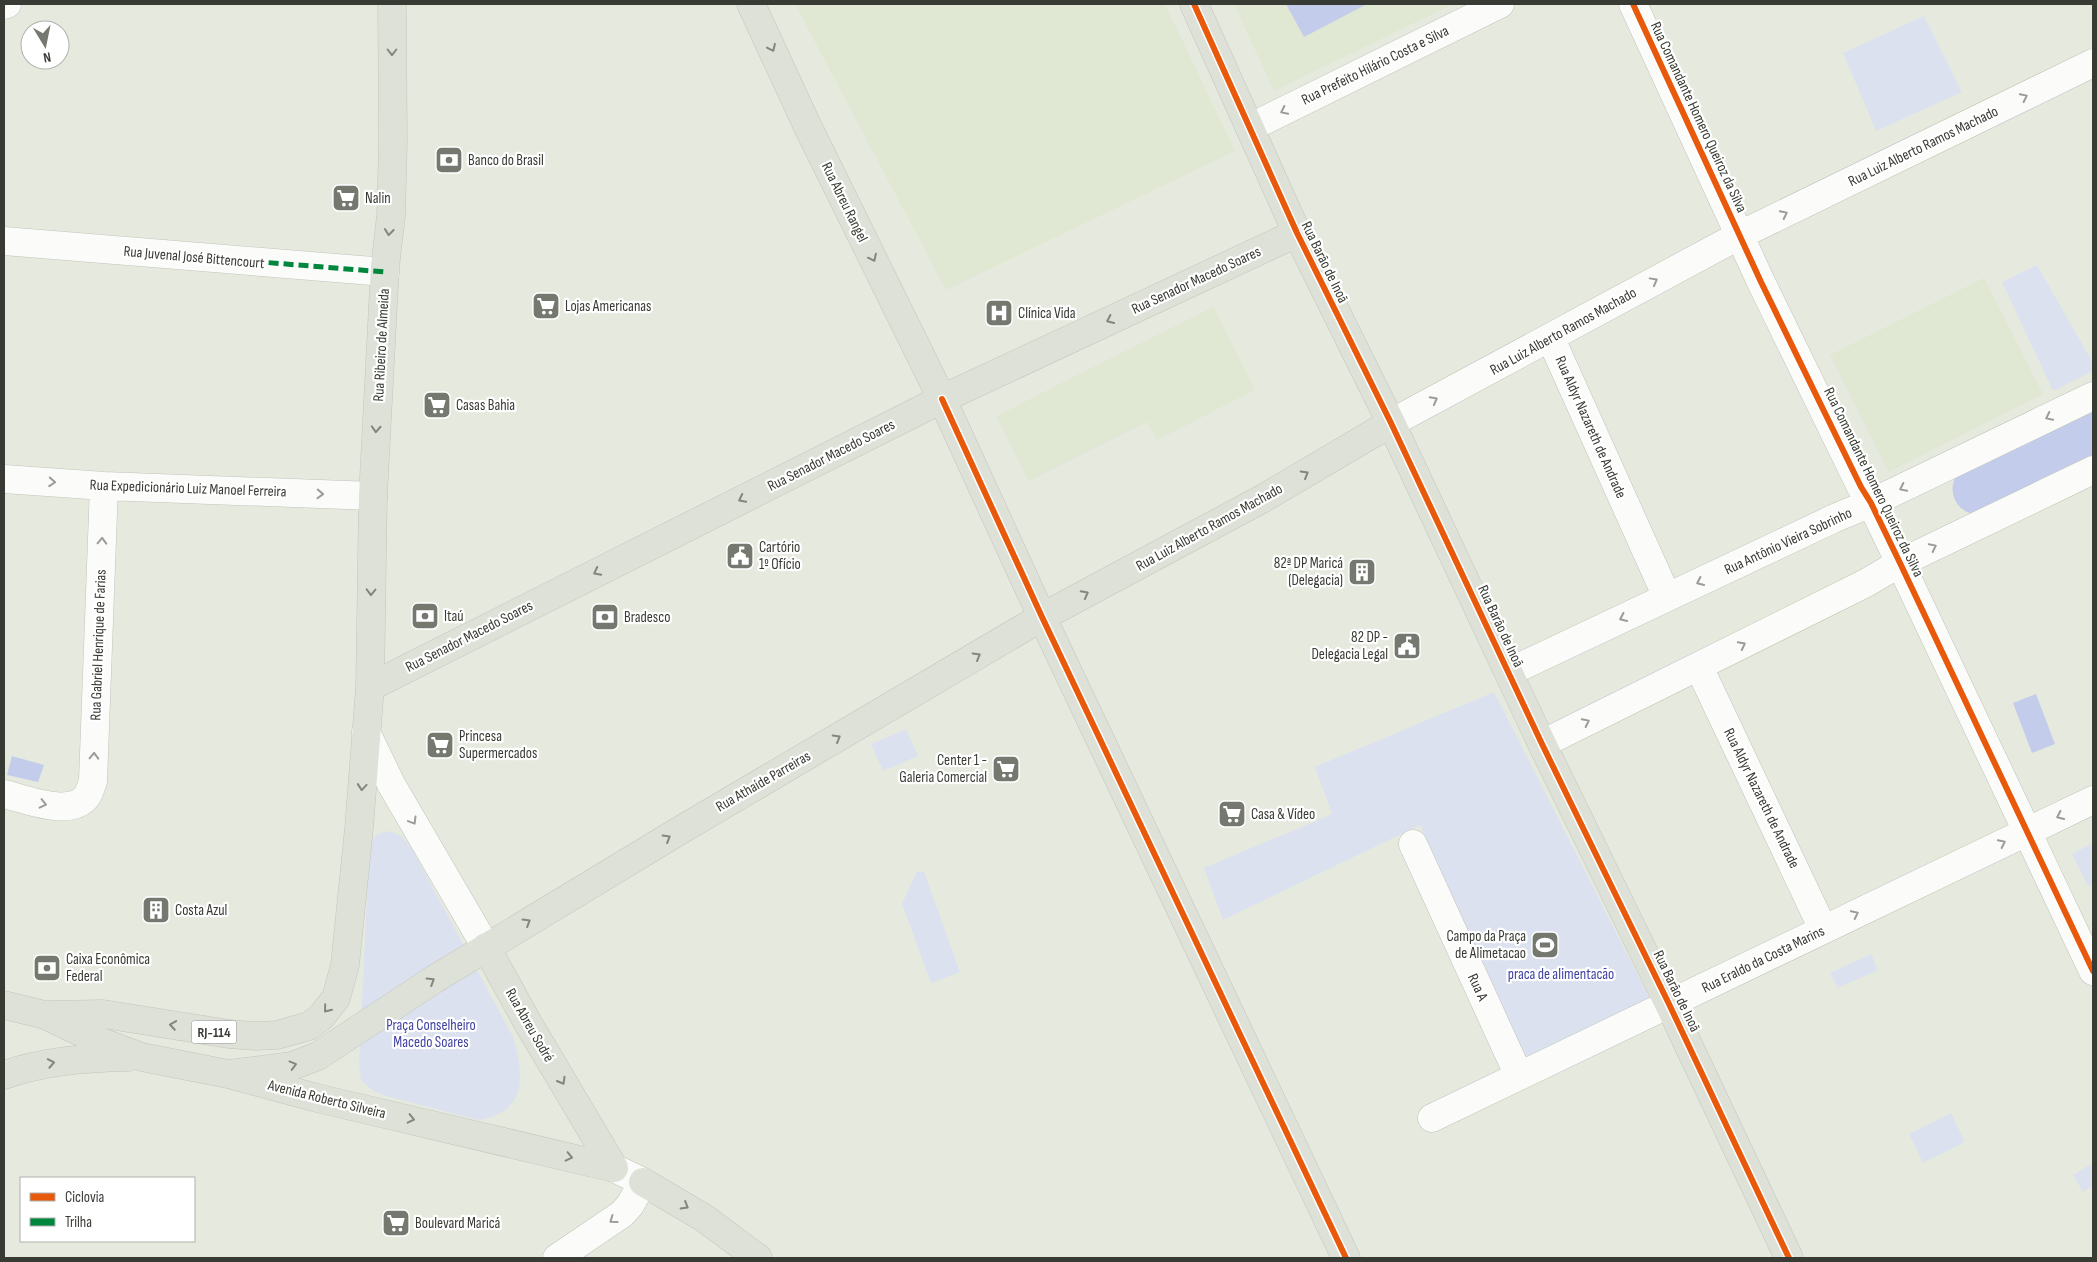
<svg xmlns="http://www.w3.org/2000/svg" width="2097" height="1262" font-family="'Sofia Sans Condensed',sans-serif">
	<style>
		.built { fill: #e0e7d2 }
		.green { fill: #dce1f0 }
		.water { fill: #c4ccec }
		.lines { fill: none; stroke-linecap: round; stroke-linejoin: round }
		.river { stroke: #c4ccec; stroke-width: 51 }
		.minor-casing { stroke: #c0c3ba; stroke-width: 29 }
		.major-casing { stroke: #c3c5bf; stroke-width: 29 }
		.minor { stroke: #fbfcfa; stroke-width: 28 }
		.major { stroke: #dee1d7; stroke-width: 28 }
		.quiet { stroke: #00873e; stroke-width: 5; stroke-dasharray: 10 5; stroke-linecap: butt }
		.cycleway-casing { stroke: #fff; stroke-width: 9 }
		.cycleway { stroke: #e8590c; stroke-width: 6 }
		.oneway { stroke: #83867d }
		.oneway2 { stroke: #9a9c96 }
		.labels { text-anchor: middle; stroke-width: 4.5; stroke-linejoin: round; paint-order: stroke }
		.shield { fill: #fff; stroke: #747670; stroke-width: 1 }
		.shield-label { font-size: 14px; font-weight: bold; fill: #383b33 }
		.street-label { font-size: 15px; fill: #383b33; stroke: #fff }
		.poi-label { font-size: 15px; fill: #383b33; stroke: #fff; text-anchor: start }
		.park-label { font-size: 15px; fill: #4042a1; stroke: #fff }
	</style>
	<rect width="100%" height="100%" fill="#e6eade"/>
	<path class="built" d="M 795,4 L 1165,4 L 1235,151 L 946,290 Z
		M 1234,4 L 1453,4 L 1274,91 Z
		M 1984,278 L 2043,394 L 1889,472 L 1830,355 Z
		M 1213,307 L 1255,390 L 1157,440 L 1147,422 L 1029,481 L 996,416 Z"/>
	<path class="green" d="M 1924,16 L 1962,92 L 1876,131 L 1843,53 Z
		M 2037,265 L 2093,363 L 2093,371 L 2053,391 L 2002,282 Z
		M 1494,692 L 1654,1007 L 1528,1070 L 1420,825 L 1223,920 L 1204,868 L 1332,814 L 1315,767 Z
		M 906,729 L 918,756 L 883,771 L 871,744 Z
		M 389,831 L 401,836 L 412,849 L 513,1037 C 525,1076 527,1112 479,1120 L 386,1096 L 374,1092 L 361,1080 L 359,1064 L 369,854 C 371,840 373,833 389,831 Z
		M 2093,843 L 2093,883 L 2088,886 L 2072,854 Z
		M 917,871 L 924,872 L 960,972 L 931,983 L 902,904 Z
		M 1871,954 L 1878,970 L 1838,988 L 1830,973 Z
		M 1951,1113 L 1965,1142 L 1923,1163 L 1909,1134 Z
		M 2093,1163 L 2093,1186 L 2083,1192 L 2073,1175 Z"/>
	<path class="water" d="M 1286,4 L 1367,4 L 1304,37 Z
		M 2036,694 L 2055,744 L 2032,753 L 2013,703 Z
		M 12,756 L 44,765 L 38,782 L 7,775 Z"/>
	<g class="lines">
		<path class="river" d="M 1978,489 L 2093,434"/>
		<defs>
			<path id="minor" d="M 1633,4 L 1761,282 L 1861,487 L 1871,503 L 1900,563 L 2093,971
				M 4,5 L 7,4
				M 1251,127 L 1500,4
				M 4,241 L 385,272
				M 1551,339 L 1667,597
				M 1391,423 L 1740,235 L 2093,63
				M 4,479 L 104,486 L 373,496
				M 1699,667 L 1823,929
				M 1509,672 L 1835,518 L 1871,503 L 2093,396
				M 366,732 L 391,784 L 486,947
				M 1542,744 L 1866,583 L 1900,563 L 2093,470
				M 4,794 C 26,799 71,818 87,796 C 90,792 91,786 93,781 L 104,486
				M 1413,844 L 1519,1076
				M 1432,1118 L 2093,800
				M 557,1258 L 622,1214 L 630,1205 L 643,1182 L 614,1168"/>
			<path id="major" d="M 751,4 L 806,123 L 942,399 L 1042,617 L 1346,1258
				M 1194,4 L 1297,233 L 1391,423 L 1542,744 L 1669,1004 L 1789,1258
				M 370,687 L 942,399 L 1297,233
				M 486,947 L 529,1025 L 614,1168
				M 4,1005 L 45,1015 L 99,1041 L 142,1057 L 228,1074 L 317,1098 L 614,1168
				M 45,1015 L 103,1014 L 229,1034 L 256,1036 L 277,1035 L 309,1026 L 321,1017 L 336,998 L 345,965 L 359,828 L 370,687 L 373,496 L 385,267 L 391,216 L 393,142 L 392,4
				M 228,1074 L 292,1066 L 318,1056 L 433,980 L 679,831 L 1042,617 L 1262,499 L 1391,423
				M 4,1075 C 44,1061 85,1058 128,1057
				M 643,1182 L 704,1218 L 758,1258"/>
		</defs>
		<use href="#minor" class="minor-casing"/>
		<use href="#major" class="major-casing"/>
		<use href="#minor" class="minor"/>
		<use href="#major" class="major"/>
		<path class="quiet" d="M 149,253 L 385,272"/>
		<defs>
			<path id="cycleway" d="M 1194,4 L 1297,233 L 1391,423 L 1542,744 L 1669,1004 L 1789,1258
				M 1633,4 L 1761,282 L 1861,487 L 1871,503 L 1900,563 L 2093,971
				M 942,399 L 1042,617 L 1346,1258"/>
		</defs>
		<use href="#cycleway" class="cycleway-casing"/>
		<use href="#cycleway" class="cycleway"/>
	</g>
	<defs><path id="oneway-chevron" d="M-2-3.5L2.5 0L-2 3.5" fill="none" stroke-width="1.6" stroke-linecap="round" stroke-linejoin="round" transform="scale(1.25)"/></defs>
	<g class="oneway">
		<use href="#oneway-chevron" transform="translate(772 48) rotate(65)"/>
		<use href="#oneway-chevron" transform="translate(392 52) rotate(90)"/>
		<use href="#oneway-chevron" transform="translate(389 232) rotate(96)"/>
		<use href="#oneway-chevron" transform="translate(873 258) rotate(64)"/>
		<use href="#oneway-chevron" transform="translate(1110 320) rotate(155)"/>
		<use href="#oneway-chevron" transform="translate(376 429) rotate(93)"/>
		<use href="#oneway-chevron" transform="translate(1305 474) rotate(-30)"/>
		<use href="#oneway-chevron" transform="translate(742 499) rotate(153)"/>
		<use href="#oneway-chevron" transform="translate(597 572) rotate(153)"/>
		<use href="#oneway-chevron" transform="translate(371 592) rotate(91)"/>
		<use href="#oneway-chevron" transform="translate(1085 594) rotate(-28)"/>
		<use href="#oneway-chevron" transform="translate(977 656) rotate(-30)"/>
		<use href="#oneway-chevron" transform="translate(837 738) rotate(-30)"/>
		<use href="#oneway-chevron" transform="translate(362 787) rotate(95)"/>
		<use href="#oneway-chevron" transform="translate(667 838) rotate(-31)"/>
		<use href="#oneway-chevron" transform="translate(527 922) rotate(-31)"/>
		<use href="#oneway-chevron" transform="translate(431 981) rotate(-32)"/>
		<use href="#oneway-chevron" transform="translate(327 1009) rotate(129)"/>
		<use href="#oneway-chevron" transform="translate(173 1025) rotate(-171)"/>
		<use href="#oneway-chevron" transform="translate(51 1063) rotate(-11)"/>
		<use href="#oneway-chevron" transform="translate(293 1065) rotate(-15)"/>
		<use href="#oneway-chevron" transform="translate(562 1081) rotate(60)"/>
		<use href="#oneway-chevron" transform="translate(411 1119) rotate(13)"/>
		<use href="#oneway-chevron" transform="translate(569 1157) rotate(13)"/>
		<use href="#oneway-chevron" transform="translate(685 1206) rotate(31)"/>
	</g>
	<g class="oneway2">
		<use href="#oneway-chevron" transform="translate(2024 97) rotate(-26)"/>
		<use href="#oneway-chevron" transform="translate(1284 111) rotate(154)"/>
		<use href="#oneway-chevron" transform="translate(1784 214) rotate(-26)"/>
		<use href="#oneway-chevron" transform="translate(1654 281) rotate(-29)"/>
		<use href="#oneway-chevron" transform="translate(1434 400) rotate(-28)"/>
		<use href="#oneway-chevron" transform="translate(2049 417) rotate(154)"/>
		<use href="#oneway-chevron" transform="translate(52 482) rotate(4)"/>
		<use href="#oneway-chevron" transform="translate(1903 488) rotate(154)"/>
		<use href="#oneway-chevron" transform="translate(320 494) rotate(2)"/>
		<use href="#oneway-chevron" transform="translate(102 541) rotate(-88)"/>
		<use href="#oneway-chevron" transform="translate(1933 547) rotate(-26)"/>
		<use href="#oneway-chevron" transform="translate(1700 582) rotate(155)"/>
		<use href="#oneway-chevron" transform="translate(1623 618) rotate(155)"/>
		<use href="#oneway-chevron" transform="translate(1742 645) rotate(-27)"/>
		<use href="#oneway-chevron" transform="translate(1586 722) rotate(-26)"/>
		<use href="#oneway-chevron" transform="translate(94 756) rotate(-88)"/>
		<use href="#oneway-chevron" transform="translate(43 804) rotate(13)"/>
		<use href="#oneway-chevron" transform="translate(2060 816) rotate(155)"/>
		<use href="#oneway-chevron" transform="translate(413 821) rotate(59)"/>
		<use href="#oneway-chevron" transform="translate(2002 843) rotate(-26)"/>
		<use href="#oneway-chevron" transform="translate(1855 914) rotate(-26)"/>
		<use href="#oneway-chevron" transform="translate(613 1220) rotate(144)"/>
	</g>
	<defs>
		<symbol id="bank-square" viewBox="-11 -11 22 22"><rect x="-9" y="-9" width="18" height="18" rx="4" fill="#75786f" stroke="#fff"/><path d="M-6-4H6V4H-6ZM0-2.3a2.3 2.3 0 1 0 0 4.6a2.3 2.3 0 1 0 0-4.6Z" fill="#fff"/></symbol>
		<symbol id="supermarket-square" viewBox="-11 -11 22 22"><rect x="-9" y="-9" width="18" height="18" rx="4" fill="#75786f" stroke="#fff"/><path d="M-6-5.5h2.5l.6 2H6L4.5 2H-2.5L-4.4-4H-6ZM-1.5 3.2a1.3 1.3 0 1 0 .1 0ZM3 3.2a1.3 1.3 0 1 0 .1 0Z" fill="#fff"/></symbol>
		<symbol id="hospital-square" viewBox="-11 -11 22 22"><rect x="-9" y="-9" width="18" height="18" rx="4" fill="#75786f" stroke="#fff"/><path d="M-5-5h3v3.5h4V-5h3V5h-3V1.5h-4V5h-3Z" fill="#fff"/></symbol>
		<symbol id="civic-square" viewBox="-11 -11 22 22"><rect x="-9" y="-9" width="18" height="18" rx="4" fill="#75786f" stroke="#fff"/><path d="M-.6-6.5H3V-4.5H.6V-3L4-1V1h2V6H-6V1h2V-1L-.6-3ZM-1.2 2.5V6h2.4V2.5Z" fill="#fff"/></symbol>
		<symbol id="building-square" viewBox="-11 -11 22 22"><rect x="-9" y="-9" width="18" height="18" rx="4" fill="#75786f" stroke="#fff"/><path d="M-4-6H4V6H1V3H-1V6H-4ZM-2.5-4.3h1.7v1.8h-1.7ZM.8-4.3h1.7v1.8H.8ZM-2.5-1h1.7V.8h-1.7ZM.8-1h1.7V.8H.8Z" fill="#fff"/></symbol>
		<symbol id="stadium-square" viewBox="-11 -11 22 22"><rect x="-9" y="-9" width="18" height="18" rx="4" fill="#75786f" stroke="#fff"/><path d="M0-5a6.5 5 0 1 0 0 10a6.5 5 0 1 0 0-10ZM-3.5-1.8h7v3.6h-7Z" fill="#fff"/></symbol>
	</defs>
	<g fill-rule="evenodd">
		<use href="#bank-square" x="433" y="144" width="32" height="32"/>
		<use href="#supermarket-square" x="330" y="182" width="32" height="32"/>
		<use href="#supermarket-square" x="530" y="290" width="32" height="32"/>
		<use href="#hospital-square" x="983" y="297" width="32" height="32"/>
		<use href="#supermarket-square" x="421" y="389" width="32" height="32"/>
		<use href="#civic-square" x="724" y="540" width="32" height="32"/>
		<use href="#building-square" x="1346" y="556" width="32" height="32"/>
		<use href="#bank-square" x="409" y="600" width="32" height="32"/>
		<use href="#bank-square" x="589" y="601" width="32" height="32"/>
		<use href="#civic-square" x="1391" y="630" width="32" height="32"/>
		<use href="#supermarket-square" x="424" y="729" width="32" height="32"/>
		<use href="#supermarket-square" x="990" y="753" width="32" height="32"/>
		<use href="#supermarket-square" x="1216" y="798" width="32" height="32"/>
		<use href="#building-square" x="140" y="894" width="32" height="32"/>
		<use href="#stadium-square" x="1529" y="929" width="32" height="32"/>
		<use href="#bank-square" x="31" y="952" width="32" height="32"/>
		<use href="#supermarket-square" x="380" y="1207" width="32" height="32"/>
	</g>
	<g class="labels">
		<rect class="shield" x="191.5" y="1020.5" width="45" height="23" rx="4"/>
		<g class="shield-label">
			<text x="214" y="1037">RJ-114</text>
		</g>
		<g class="street-label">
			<text transform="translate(1375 65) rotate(-26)" y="5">Rua Prefeito Hilário Costa e Silva</text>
			<text transform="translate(1699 117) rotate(65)" y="5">Rua Comandante Homero Queiroz da Silva</text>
			<text transform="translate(1923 146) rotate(-26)" y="5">Rua Luiz Alberto Ramos Machado</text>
			<text transform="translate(845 202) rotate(64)" y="5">Rua Abreu Rangel</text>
			<text transform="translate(194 257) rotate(5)" y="5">Rua Juvenal José Bittencourt</text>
			<text transform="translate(1325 262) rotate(64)" y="5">Rua Barão de Inoã</text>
			<text transform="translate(1196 280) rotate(-25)" y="5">Rua Senador Macedo Soares</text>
			<text transform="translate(1563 331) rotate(-29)" y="5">Rua Luiz Alberto Ramos Machado</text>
			<text transform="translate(381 345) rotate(-87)" y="5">Rua Ribeiro de Almeida</text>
			<text transform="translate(1591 427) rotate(66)" y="5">Rua Aldyr Nazareth de Andrade</text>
			<text transform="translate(831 455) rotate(-27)" y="5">Rua Senador Macedo Soares</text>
			<text transform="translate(1874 482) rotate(64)" y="5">Rua Comandante Homero Queiroz da Silva</text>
			<text transform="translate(188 488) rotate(2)" y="5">Rua Expedicionário Luiz Manoel Ferreira</text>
			<text transform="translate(1209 527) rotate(-29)" y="5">Rua Luiz Alberto Ramos Machado</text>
			<text transform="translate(1788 541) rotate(-25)" y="5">Rua Antônio Vieira Sobrinho</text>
			<text transform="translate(1501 626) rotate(65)" y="5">Rua Barão de Inoã</text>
			<text transform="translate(469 636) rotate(-27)" y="5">Rua Senador Macedo Soares</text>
			<text transform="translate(98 645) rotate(-88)" y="5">Rua Gabriel Henrique de Farias</text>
			<text transform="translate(763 781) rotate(-30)" y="5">Rua Athaíde Parreiras</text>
			<text transform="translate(1762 798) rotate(64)" y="5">Rua Aldyr Nazareth de Andrade</text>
			<text transform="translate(1763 959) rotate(-26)" y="5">Rua Eraldo da Costa Marins</text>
			<text transform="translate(1478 987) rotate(65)" y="5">Rua A</text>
			<text transform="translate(1677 991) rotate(64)" y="5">Rua Barão de Inoã</text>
			<text transform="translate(530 1025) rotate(60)" y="5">Rua Abreu Sodré</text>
			<text transform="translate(327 1099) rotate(14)" y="5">Avenida Roberto Silveira</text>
		</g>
		<g class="poi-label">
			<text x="468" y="165">Banco do Brasil</text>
			<text x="365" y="203">Nalin</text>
			<text x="565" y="311">Lojas Americanas</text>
			<text x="1018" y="318">Clínica Vida</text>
			<text x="456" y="410">Casas Bahia</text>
			<text x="759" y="552">Cartório<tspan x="759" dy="17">1º Ofício</tspan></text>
			<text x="1343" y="568" text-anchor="end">82ª DP Maricá<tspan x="1343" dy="17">(Delegacia)</tspan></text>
			<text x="444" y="621">Itaú</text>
			<text x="624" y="622">Bradesco</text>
			<text x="1388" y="642" text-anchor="end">82 DP -<tspan x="1388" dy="17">Delegacia Legal</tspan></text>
			<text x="459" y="741">Princesa<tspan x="459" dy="17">Supermercados</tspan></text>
			<text x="987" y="765" text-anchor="end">Center 1 -<tspan x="987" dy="17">Galeria Comercial</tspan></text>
			<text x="1251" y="819">Casa &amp; Vídeo</text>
			<text x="175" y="915">Costa Azul</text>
			<text x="1526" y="941" text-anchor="end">Campo da Praça<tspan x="1526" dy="17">de Alimetacao</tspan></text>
			<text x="66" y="964">Caixa Econômica<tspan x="66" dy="17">Federal</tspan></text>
			<text x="415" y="1228">Boulevard Maricá</text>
		</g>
		<g class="park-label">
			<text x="1561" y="979">praca de alimentacão</text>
			<text x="431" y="1030">Praça Conselheiro<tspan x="431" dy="17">Macedo Soares</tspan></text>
		</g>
	</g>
	<rect width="2097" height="1262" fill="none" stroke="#383b33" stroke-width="10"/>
	<rect x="20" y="1177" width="175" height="65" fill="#ffffff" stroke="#afb1ad"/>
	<rect x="30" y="1193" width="25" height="8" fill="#e8590c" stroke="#afb1ad"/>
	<text x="65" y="1202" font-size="15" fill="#383b33">Ciclovia</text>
	<rect x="30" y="1218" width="25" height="8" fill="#00873e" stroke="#afb1ad"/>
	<text x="65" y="1227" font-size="15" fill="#383b33">Trilha</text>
	<g transform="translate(45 45) rotate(170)"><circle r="24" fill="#ffffff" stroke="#afb1ad"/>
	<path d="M0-4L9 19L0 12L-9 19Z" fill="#75786f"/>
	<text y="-8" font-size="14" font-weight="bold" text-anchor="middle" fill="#383b33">N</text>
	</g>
</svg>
